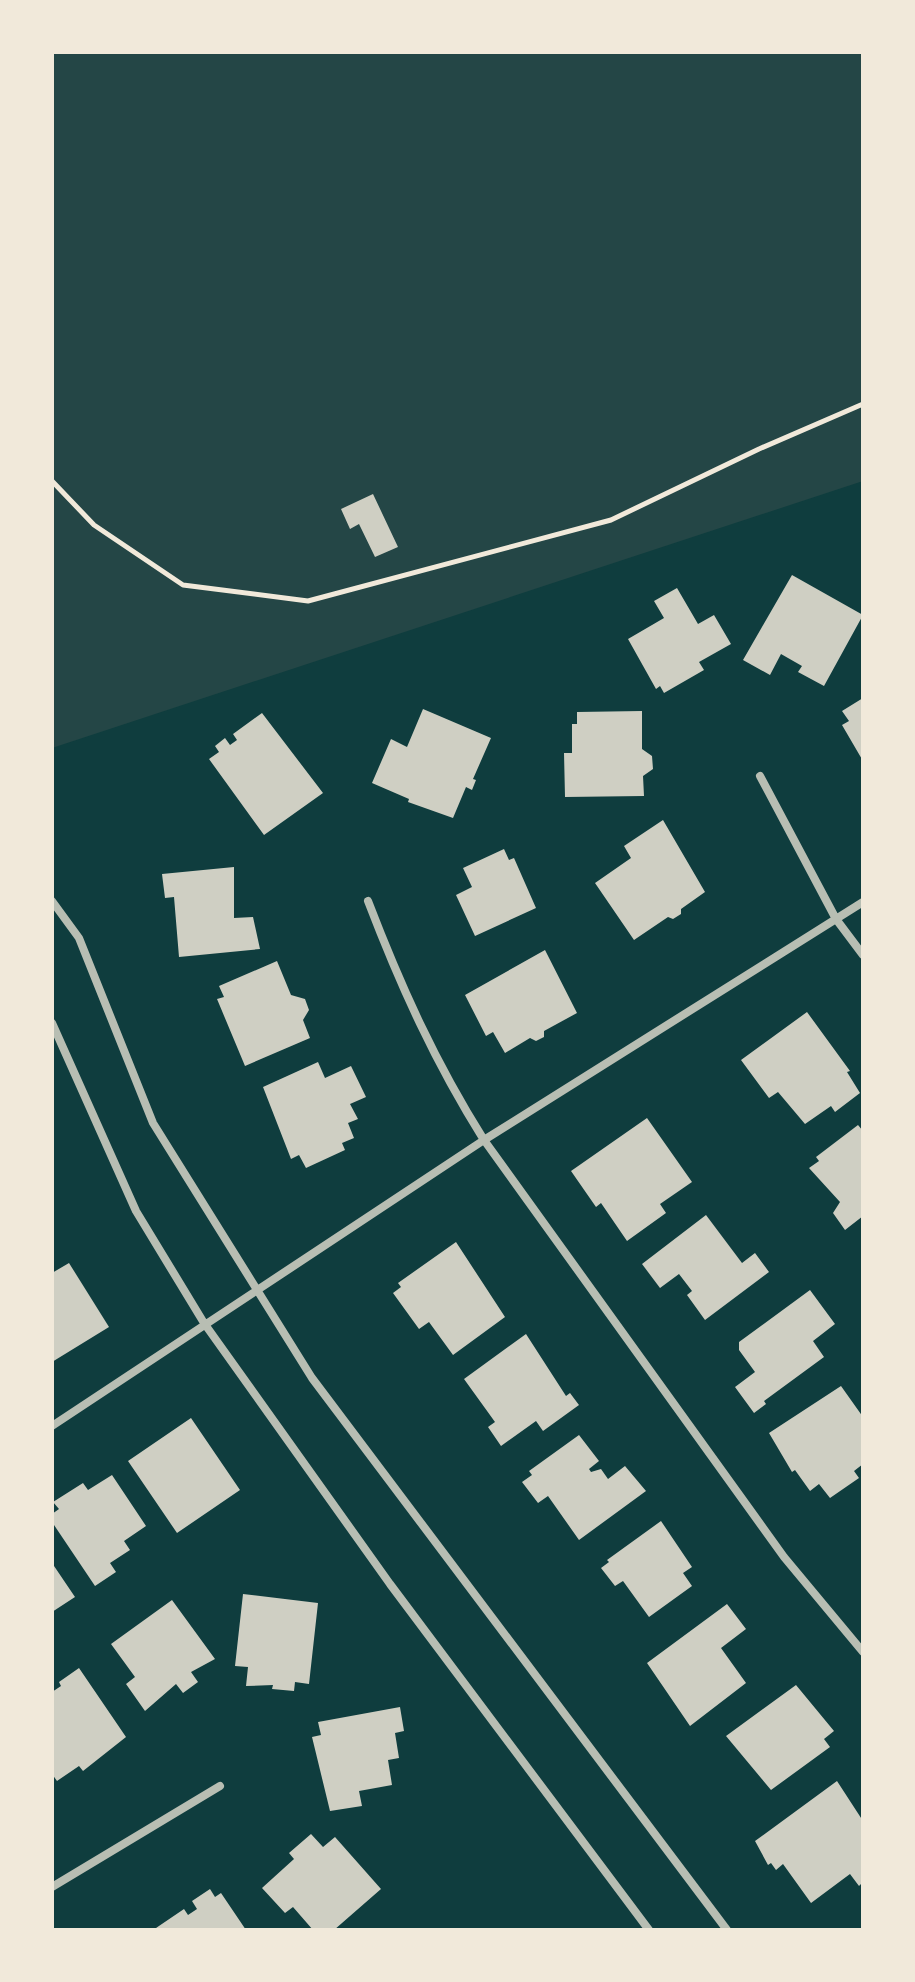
<svg xmlns="http://www.w3.org/2000/svg" width="915" height="1982" font-family="Raleway,sans-serif">
	<style>
		.green { fill: #244646 }
		.building { fill: #cfcfc3 }
		.lines { fill: none; stroke-linecap: round; stroke-linejoin: round }
		.path { stroke: #f1e9da; stroke-width: 5 }
		.minor { stroke: #b8beb3; stroke-width: 8 }
	</style>
	<rect width="100%" height="100%" fill="#0f3d3e"/>
	<path class="green" d="M 52,52 L 863,52 L 863,481 L 52,748 Z"/>
	<path class="building" d="M 373,494 L 398,547 L 375,557 L 359,524 L 350,529 L 341,509 Z
		M 792,575 L 863,615 L 824,686 L 798,672 L 802,666 L 781,654 L 770,675 L 743,660 Z
		M 677,588 L 698,624 L 714,615 L 731,644 L 699,662 L 704,670 L 664,693 L 660,686 L 656,689 L 628,639 L 664,618 L 654,601 Z
		M 863,698 L 863,761 L 842,725 L 849,721 L 842,711 Z
		M 423,709 L 491,738 L 473,779 L 476,780 L 472,790 L 466,787 L 453,818 L 408,802 L 409,799 L 372,783 L 391,739 L 407,747 Z
		M 642,711 L 642,749 L 652,756 L 653,769 L 643,776 L 644,796 L 565,797 L 564,753 L 572,753 L 572,724 L 577,724 L 577,712 Z
		M 262,713 L 323,793 L 264,835 L 209,759 L 219,752 L 215,746 L 225,738 L 230,745 L 237,740 L 233,734 Z
		M 663,820 L 705,892 L 681,909 L 681,914 L 673,919 L 668,917 L 634,940 L 595,883 L 631,858 L 624,846 Z
		M 504,849 L 509,860 L 514,858 L 536,908 L 475,936 L 456,895 L 472,887 L 463,868 Z
		M 234,867 L 234,918 L 253,917 L 260,949 L 179,957 L 174,897 L 165,898 L 162,874 Z
		M 545,950 L 577,1013 L 544,1031 L 544,1037 L 536,1041 L 530,1038 L 505,1053 L 493,1032 L 486,1036 L 465,995 Z
		M 277,961 L 291,995 L 305,999 L 309,1010 L 303,1020 L 310,1038 L 245,1066 L 217,999 L 224,997 L 219,986 Z
		M 807,1012 L 850,1071 L 847,1072 L 860,1093 L 835,1112 L 831,1106 L 805,1124 L 778,1092 L 769,1098 L 741,1060 Z
		M 318,1062 L 325,1078 L 351,1066 L 366,1097 L 350,1104 L 358,1119 L 348,1123 L 354,1138 L 342,1143 L 345,1150 L 306,1168 L 299,1155 L 291,1159 L 263,1087 Z
		M 647,1118 L 692,1182 L 660,1204 L 666,1213 L 627,1241 L 601,1203 L 596,1207 L 571,1171 Z
		M 858,1125 L 863,1131 L 863,1216 L 845,1230 L 833,1213 L 840,1202 L 809,1168 L 819,1161 L 816,1157 Z
		M 706,1215 L 742,1263 L 755,1253 L 769,1272 L 705,1320 L 687,1295 L 692,1291 L 679,1274 L 660,1288 L 642,1264 Z
		M 456,1242 L 505,1317 L 453,1355 L 429,1322 L 419,1329 L 393,1293 L 401,1287 L 398,1283 Z
		M 69,1263 L 109,1327 L 52,1362 L 52,1273 Z
		M 810,1290 L 835,1324 L 813,1341 L 824,1357 L 764,1401 L 766,1404 L 754,1413 L 735,1387 L 755,1372 L 739,1350 L 739,1342 Z
		M 526,1334 L 566,1396 L 570,1393 L 579,1405 L 543,1431 L 536,1421 L 501,1446 L 488,1427 L 495,1422 L 464,1379 Z
		M 841,1386 L 863,1417 L 863,1464 L 854,1471 L 859,1478 L 830,1498 L 819,1484 L 810,1491 L 795,1470 L 792,1472 L 769,1433 Z
		M 191,1418 L 240,1490 L 177,1533 L 128,1461 Z
		M 579,1435 L 599,1461 L 589,1469 L 591,1472 L 601,1469 L 608,1479 L 625,1466 L 646,1491 L 579,1540 L 548,1496 L 538,1503 L 522,1482 L 532,1475 L 529,1471 Z
		M 112,1475 L 146,1526 L 124,1541 L 130,1550 L 110,1563 L 116,1572 L 95,1586 L 52,1522 L 52,1514 L 59,1509 L 53,1502 L 83,1483 L 88,1490 Z
		M 661,1521 L 692,1567 L 683,1573 L 692,1586 L 649,1617 L 623,1581 L 615,1586 L 601,1568 L 609,1562 L 607,1560 Z
		M 52,1563 L 75,1597 L 52,1612 Z
		M 243,1594 L 318,1603 L 309,1684 L 295,1682 L 294,1691 L 272,1689 L 273,1685 L 246,1686 L 248,1667 L 235,1666 Z
		M 172,1600 L 215,1659 L 191,1672 L 198,1682 L 183,1693 L 176,1684 L 145,1711 L 126,1684 L 135,1677 L 111,1644 Z
		M 727,1604 L 746,1629 L 721,1648 L 746,1683 L 690,1726 L 647,1663 Z
		M 79,1668 L 126,1737 L 83,1771 L 79,1766 L 57,1781 L 52,1774 L 52,1692 L 61,1686 L 59,1682 Z
		M 796,1685 L 834,1731 L 824,1739 L 830,1747 L 771,1790 L 726,1736 Z
		M 400,1707 L 404,1731 L 395,1733 L 399,1758 L 388,1760 L 392,1785 L 359,1791 L 362,1806 L 330,1811 L 312,1737 L 321,1735 L 318,1722 Z
		M 837,1781 L 863,1821 L 863,1882 L 859,1886 L 850,1874 L 811,1903 L 783,1864 L 776,1870 L 771,1863 L 768,1865 L 755,1841 Z
		M 311,1834 L 323,1847 L 335,1837 L 381,1889 L 334,1930 L 313,1930 L 293,1907 L 285,1913 L 262,1888 L 294,1859 L 289,1853 Z
		M 210,1889 L 215,1897 L 221,1893 L 246,1930 L 158,1930 L 156,1928 L 184,1909 L 188,1915 L 197,1909 L 192,1901 Z"/>
	<g class="lines">
		<path class="path" d="M 52,481 L 94,525 L 183,585 L 308,601 L 611,520 L 759,449 L 863,404"/>
		<path class="minor" d="M 760,776 L 836,919 L 863,955
			M 52,901 L 79,938 L 153,1123 L 312,1378 L 727,1930
			M 368,901 C 401,987 435,1062 484,1140 L 784,1557 L 863,1652
			M 52,1023 L 136,1211 L 204,1323 L 390,1584 L 649,1930
			M 52,1426 L 484,1140 L 863,902
			M 52,1887 L 220,1786"/>
	</g>
	<rect width="915" height="1982" fill="none" stroke="#f1e9da" stroke-width="108"/>
</svg>
